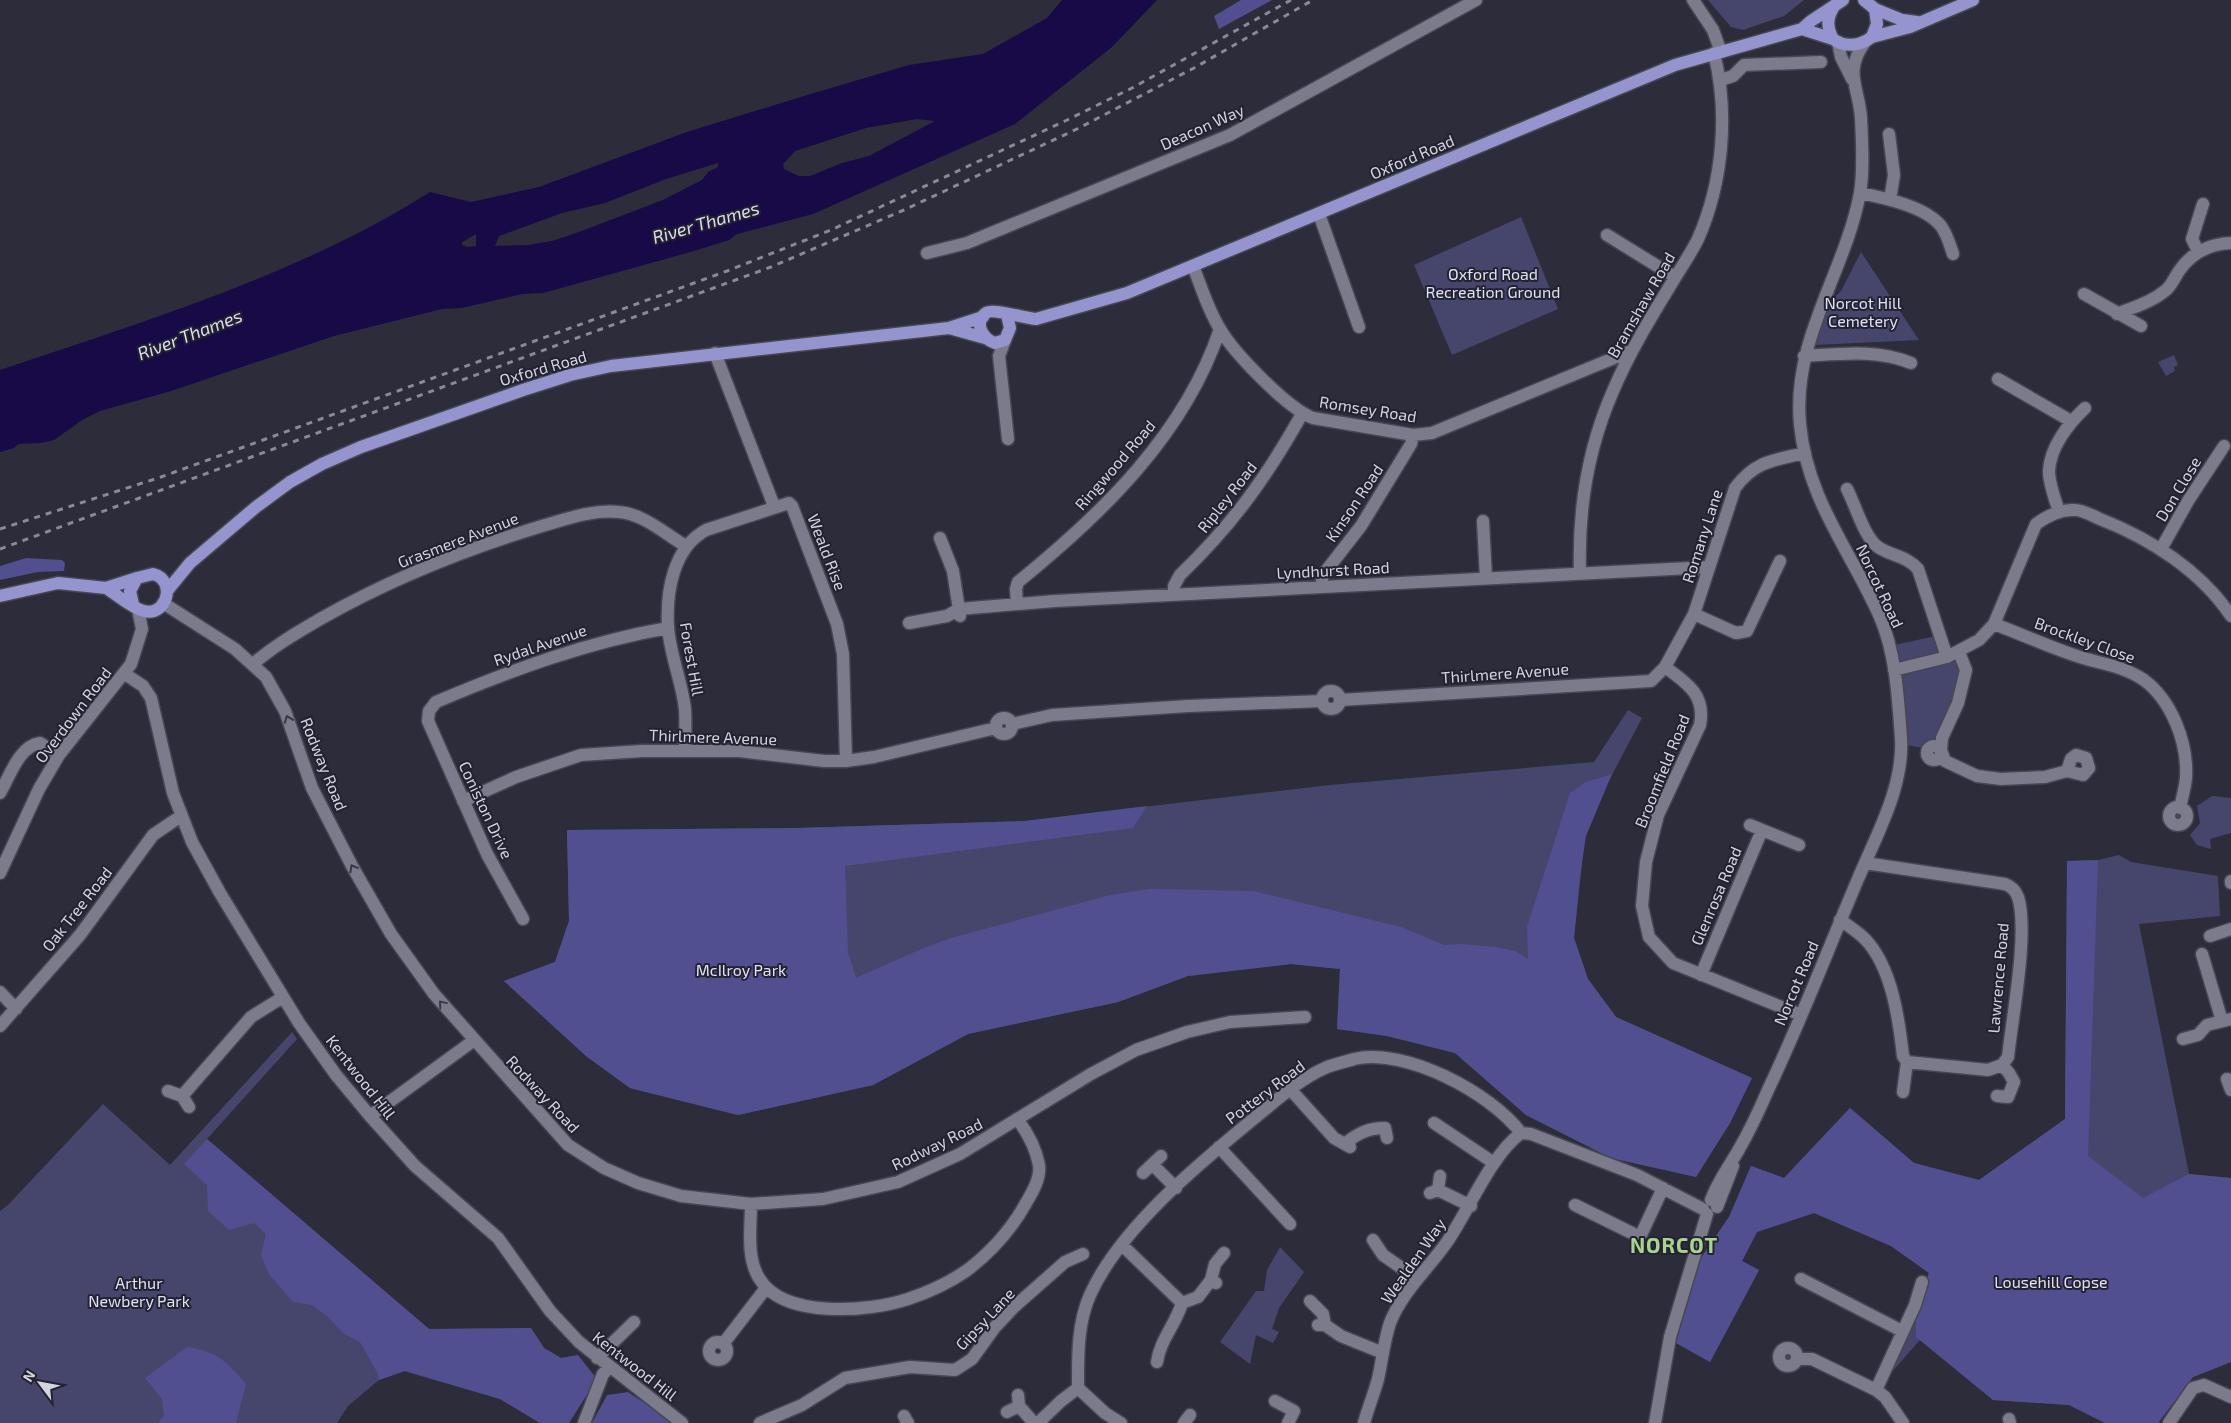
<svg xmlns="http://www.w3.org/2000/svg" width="2231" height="1423" font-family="'Exo 2',sans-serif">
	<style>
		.green { fill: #46466d }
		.forest { fill: #514f8f }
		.water { fill: #170a46; fill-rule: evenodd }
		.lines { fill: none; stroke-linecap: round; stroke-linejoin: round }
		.minor-casing { stroke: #464752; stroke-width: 15 }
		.major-casing { stroke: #464752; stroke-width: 15 }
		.minor { stroke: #7b7b8b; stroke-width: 12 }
		.major { stroke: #9494cf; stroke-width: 12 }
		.rail { stroke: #898a95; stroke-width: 3; stroke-dasharray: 6 6; stroke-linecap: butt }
		.oneway { stroke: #383847 }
		.labels { text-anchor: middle; stroke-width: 4; stroke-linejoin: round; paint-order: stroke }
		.street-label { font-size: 16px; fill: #d3d4dd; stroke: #222230 }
		.park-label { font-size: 16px; fill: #dfe1f4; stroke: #222230 }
		.water-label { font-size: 18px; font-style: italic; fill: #dcddf1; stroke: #222230 }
		.district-label { font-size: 21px; font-weight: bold; letter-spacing: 1px; fill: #abd390; stroke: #222230 }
	</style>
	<rect width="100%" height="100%" fill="#2c2c3a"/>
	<path class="green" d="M 1708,0 L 1804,0 L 1784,16 L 1743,30 L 1731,27 Z
		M 1521,217 L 1558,309 L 1452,355 L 1414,265 Z
		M 1861,252 L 1919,340 L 1815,345 L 1830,302 L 1841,291 Z
		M 2174,355 L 2178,365 L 2174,367 L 2175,371 L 2166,376 L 2158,362 Z
		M 1940,635 L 1947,656 L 1959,652 L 1966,670 L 1940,757 L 1936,760 L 1930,759 L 1928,749 L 1901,744 L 1890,646 Z
		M 1628,710 L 1642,718 L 1604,790 L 1585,836 L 1574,938 L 1588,979 L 1616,1017 L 1752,1078 L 1730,1123 L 1696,1177 L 1611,1158 L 1526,1115 L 1455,1053 L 1387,1036 L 1337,1029 L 1340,969 L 1291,964 L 1188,976 L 1118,1002 L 968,1034 L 873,1085 L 738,1115 L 630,1088 L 586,1056 L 504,981 L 555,962 L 569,921 L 567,830 L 797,828 L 1025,821 L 1330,785 L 1594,762 Z
		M 2212,796 L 2231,798 L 2231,833 L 2210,839 L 2211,849 L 2197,845 L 2190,835 L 2200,823 L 2197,806 Z
		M2169 816a9 9 0 1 1 18 0a9 9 0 1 1-18 0Z
		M 2119,855 L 2131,862 L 2218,876 L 2220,916 L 2139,924 L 2189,1174 L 2231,1178 L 2231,1362 L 2193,1377 L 2158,1423 L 2105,1423 L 2069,1405 L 1993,1400 L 1920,1340 L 1876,1390 L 1917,1306 L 1929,1273 L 1891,1246 L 1814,1213 L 1757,1232 L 1742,1261 L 1759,1270 L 1710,1362 L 1676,1343 L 1699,1261 L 1729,1217 L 1751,1166 L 1784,1178 L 1850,1108 L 1914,1163 L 1979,1180 L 2065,1119 L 2067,861 L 2098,860 Z
		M 292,1032 L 297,1039 L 207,1139 L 429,1329 L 531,1328 L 544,1348 L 561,1358 L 578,1355 L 569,1423 L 540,1423 L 500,1399 L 404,1371 L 379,1380 L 348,1406 L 337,1423 L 0,1423 L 0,1211 L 8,1205 L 103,1104 L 170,1165 Z
		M 1280,1247 L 1304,1272 L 1279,1308 L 1272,1329 L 1279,1332 L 1273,1343 L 1256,1335 L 1250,1364 L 1220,1342 L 1256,1291 L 1264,1291 L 1267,1270 Z
		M1779 1357a9 9 0 1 1 18 0a9 9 0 1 1-18 0Z"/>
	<path class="forest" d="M 1241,0 L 1272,0 L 1219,29 L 1214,16 Z
		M 26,558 L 62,560 L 65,563 L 64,571 L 38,572 L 0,580 L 0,566 Z
		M 1612,774 L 1586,836 L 1580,876 L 1574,938 L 1588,979 L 1616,1017 L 1752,1078 L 1730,1123 L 1696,1177 L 1611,1158 L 1526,1115 L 1455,1053 L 1387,1036 L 1337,1029 L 1340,969 L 1291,964 L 1188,976 L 1118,1002 L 968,1034 L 873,1085 L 738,1115 L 630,1088 L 586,1056 L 504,981 L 555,962 L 569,921 L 567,830 L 797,828 L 1025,821 L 1147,806 L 1133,828 L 845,866 L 848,952 L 856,978 L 919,950 L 951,938 L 1110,895 L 1149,889 L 1254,891 L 1401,927 L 1444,945 L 1460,944 L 1495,947 L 1515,951 L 1528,959 L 1527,927 L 1570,793 L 1586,782 Z
		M 2098,860 L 2088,1156 L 2143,1198 L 2189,1174 L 2231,1178 L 2231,1362 L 2193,1377 L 2158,1423 L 2105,1423 L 2069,1405 L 1993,1400 L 1916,1337 L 1916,1307 L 1929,1273 L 1891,1246 L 1814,1213 L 1757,1232 L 1742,1261 L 1759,1270 L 1710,1362 L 1676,1343 L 1699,1261 L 1729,1217 L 1751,1166 L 1784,1178 L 1850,1108 L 1914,1163 L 1979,1180 L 2065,1119 L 2067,861 Z
		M 207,1139 L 429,1329 L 531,1328 L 544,1348 L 561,1358 L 578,1355 L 597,1379 L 569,1423 L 540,1423 L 500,1399 L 405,1371 L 379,1380 L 377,1372 L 360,1342 L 343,1333 L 328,1317 L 312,1305 L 293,1302 L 269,1274 L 261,1255 L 266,1234 L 254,1223 L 229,1230 L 208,1211 L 207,1185 L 184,1164 Z
		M 187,1347 C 217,1351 227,1362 246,1384 L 236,1423 L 158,1423 L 164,1416 L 162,1399 L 145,1378 Z
		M 628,1392 L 675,1423 L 592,1423 L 607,1395 Z"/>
	<path class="water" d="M 1062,0 L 1157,0 L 1112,47 L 1015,124 L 813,214 L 737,234 L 729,240 L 694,251 L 543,293 L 522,294 L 462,308 L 442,309 L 334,336 L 171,391 L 100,411 L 82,420 L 54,440 L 40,443 L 18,444 L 14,448 L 0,452 L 0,370 C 143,322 303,273 430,192 L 471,202 L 539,187 L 687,132 L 804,96 L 909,65 L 983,54 L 1047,18 ZM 917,119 L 935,121 L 869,156 L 842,163 L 810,176 L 799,176 L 784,169 L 783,164 L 795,151 L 866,128 ZM 718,163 L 718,167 L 708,172 L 702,180 L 663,200 L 579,232 L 552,241 L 528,245 L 495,246 L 499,236 L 562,213 L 605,203 L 666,179 ZM 476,234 L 476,246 L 467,247 L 462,245 L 462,242 Z"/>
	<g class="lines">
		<defs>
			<path id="minor" d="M 1693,0 L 1713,30 L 1721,52
				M 1838,42 L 1841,57 L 1852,79
				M 1721,80 L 1733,76 L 1744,65 L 1821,62
				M 1889,134 L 1894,175 L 1890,200
				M 1860,193 C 1884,198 1925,206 1941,226 C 1947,234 1950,245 1953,254
				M 1319,214 L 1359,327
				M 1607,235 L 1675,277
				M 2198,251 L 2192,239 L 2203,204
				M 927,253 L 967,243 L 1230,135 L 1476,0
				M 1193,266 C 1201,286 1208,310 1220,329 C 1234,353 1287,408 1313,418 L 1413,435 L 1432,433 L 1631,351
				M 2084,294 L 2141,326
				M 2117,314 C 2134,307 2152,302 2166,290 C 2171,286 2175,277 2179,271 C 2192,252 2209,244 2231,243
				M 1005,340 L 999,356 L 1008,439
				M 715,353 L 774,506
				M 1804,356 C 1840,354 1877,349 1911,363
				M 1998,379 L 2071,421
				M 1847,489 C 1855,504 1864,537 1878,547 C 1891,556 1907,556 1918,569 L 1947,657
				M 2059,512 C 2055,499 2049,484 2049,471 C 2050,447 2069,423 2085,408
				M 1483,521 L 1486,578
				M 940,538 L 953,571 L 960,616
				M 2161,549 L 2188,501 L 2224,446
				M 1580,573 C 1578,512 1588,448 1613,391 C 1629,353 1651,317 1673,281 C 1681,268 1691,253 1698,239 C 1723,182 1729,113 1714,53
				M 1322,587 L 1322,576 L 1361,526 L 1411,444 L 1413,435
				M 1174,595 L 1174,586 L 1180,575 C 1233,524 1266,478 1302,414
				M 163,603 L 235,649 L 266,677 L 285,711 L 312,788 L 352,866 L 391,934 L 434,994 L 568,1145 L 604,1168 L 638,1183 L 681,1196 L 751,1204 L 823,1199 L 898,1182 L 960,1154 L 1091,1074 L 1136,1050 L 1187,1032 L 1230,1022 L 1305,1017
				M 1017,604 L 1016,589 L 1018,582 C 1102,514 1185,434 1220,329
				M 1694,614 L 1736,633 L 1747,631 L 1780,561
				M 909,623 L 947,616 L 959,609 L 1055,601 L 1709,567
				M 1994,624 C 2024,635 2053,649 2083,658 C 2104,664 2125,667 2144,680 C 2172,701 2188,743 2186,778 C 2185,788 2182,798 2180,808
				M 1959,652 L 1966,670 L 1958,703 L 1942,738 L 1941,750 L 1945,761 L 1977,776 L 2001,779 L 2045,777 L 2067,771 L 2083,775 L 2089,768 L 2086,758 L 2076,755 L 2071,759 L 2067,771
				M 253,664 C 275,645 298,632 322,618 C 391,579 466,549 542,526 C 566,519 593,509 619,512 C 644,514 665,534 686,546
				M 1665,667 C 1687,683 1706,695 1700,725 L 1658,815 L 1646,862 L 1642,906 L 1649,937 L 1673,963 L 1801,1015
				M 1894,670 L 1947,657 L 1979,640 L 1994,624 L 2036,524 C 2047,516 2061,509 2075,510 C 2083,510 2093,516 2100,519 C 2151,539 2201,571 2231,616
				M 125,674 L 143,686 L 151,698 L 173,793 L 192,842 L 220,893 L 299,1023 L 336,1075 L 370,1116 L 415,1166 L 498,1238 L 550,1311 L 579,1342 L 682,1423
				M1322 700a9 9 0 1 1 18 0a9 9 0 1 1-18 0Z
				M 1340,700 L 1651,681 L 1665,667 L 1694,614 L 1735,488 C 1755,461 1774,460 1805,453
				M996 726a8 8 0 1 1 16 0a8 8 0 1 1-16 0Z
				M 1012,724 L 1052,715 L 1188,706 L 1322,701
				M1927 753a7 7 0 1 1 14 0a7 7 0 1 1-14 0Z
				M 685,751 C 685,738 686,723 685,709 C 682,682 670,655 668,627 C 666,592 673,548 706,530 L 789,503 L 792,506 L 837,624 L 843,654 L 846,761
				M 0,793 C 10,776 19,746 40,743 L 59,755
				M 463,801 L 516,777 L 581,755 L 642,751 L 739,751 L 824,761 L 846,761 L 874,757 L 996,728
				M2169 816a9 9 0 1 1 18 0a9 9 0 1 1-18 0Z
				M 1750,825 L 1799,845
				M 1865,863 L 2005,884 C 2012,887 2015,890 2018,897 C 2029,932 2012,1018 2008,1057 L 2002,1065 L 1988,1070 L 1907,1062
				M 0,873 L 39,789 L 59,755 L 131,664 L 142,629 L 138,609
				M 2231,881 L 2231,883
				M 523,919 L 487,854 L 428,721 L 429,711 L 436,702 C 512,670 587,642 668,628
				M 1840,920 C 1849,926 1858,932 1865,939 C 1892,967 1899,1020 1903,1056 L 1907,1062 L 1903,1092
				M 2210,936 L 2231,929
				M 2202,954 L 2222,1021
				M 1701,975 L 1762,830
				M 0,992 L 16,1009
				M 0,1026 L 80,935 L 153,835 L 181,816
				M 2183,1039 L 2198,1035 L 2207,1025 L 2231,1019
				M 2227,1079 L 2231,1090
				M 1290,1089 L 1334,1138 L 1350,1147
				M 168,1091 L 182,1096 L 189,1107
				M 182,1096 L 251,1017 L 283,997
				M 1997,1096 L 2008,1097 L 2014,1082 L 2009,1073 L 2002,1065
				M 370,1116 L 473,1041
				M 1434,1123 L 1494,1163
				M 1346,1143 C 1358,1133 1369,1128 1385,1128 L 1387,1138
				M 1219,1147 L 1290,1224
				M 1153,1165 L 1176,1188
				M 1143,1173 L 1161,1156
				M 1438,1190 L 1471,1206
				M 1430,1193 L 1438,1190 L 1440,1176
				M 1711,1200 C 1718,1181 1728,1168 1738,1151 C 1749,1132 1759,1111 1768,1090 C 1801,1021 1828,949 1858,879 C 1876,836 1904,787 1901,738 C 1898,698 1896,654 1880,617 C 1851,551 1807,500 1800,424 C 1792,339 1845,273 1860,193 C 1864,169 1862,142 1861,118 C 1859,87 1843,72 1865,42
				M 751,1204 C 751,1227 746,1257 759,1278 C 783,1319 869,1312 908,1299 C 926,1293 950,1282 966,1271 C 990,1253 1011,1230 1026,1203 C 1032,1193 1041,1178 1039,1165 C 1036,1149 1027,1132 1018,1120
				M 1575,1205 L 1640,1237 L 1663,1188
				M 1717,1207 L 1733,1166
				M 1373,1240 L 1383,1255 L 1416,1278
				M 1122,1245 L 1182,1303 L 1198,1297 L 1211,1280
				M 1801,1279 L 1902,1331
				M 1216,1283 L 1211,1280 L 1215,1264 L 1224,1253
				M 1310,1301 L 1323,1314 L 1325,1325 L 1318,1325
				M 1325,1325 L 1341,1336 L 1383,1353
				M709 1351a9 9 0 1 1 18 0a9 9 0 1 1-18 0Z
				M 723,1344 L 766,1288
				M1779 1357a9 9 0 1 1 18 0a9 9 0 1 1-18 0Z
				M 597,1358 L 634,1322
				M 1797,1359 L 1812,1359 L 1876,1390 L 1885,1397 L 1903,1423
				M 1157,1362 C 1160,1340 1176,1324 1182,1303
				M 1078,1388 C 1078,1358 1077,1324 1090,1295 C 1120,1228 1201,1162 1257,1116 C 1278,1099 1300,1079 1325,1068 C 1334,1064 1345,1062 1354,1059 C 1405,1047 1491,1093 1521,1133 L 1531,1134 L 1637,1175 L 1703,1209
				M 1078,1388 L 1105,1413 L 1121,1423
				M 1876,1390 L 1915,1305 L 1922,1282
				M 1018,1395 L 1019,1406 L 1034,1423
				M 1275,1401 L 1294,1411 L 1288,1423
				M 1007,1412 L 1019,1406
				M 904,1416 L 908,1423
				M 2009,1419 L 2010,1423
				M 584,1423 L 603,1374 L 609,1368
				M 760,1423 L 802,1405 L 845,1378 L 910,1367 L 955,1370 L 972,1359 L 995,1327 L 1014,1307 L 1065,1262 L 1083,1254
				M 1038,1423 L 1061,1401 L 1078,1388
				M 1184,1423 L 1190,1415
				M 1364,1423 C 1368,1408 1374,1394 1378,1379 C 1382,1361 1384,1341 1390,1323 C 1402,1292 1428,1269 1447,1242 C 1469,1210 1491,1155 1521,1133
				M 1655,1423 L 1670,1337 L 1707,1214
				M 2169,1423 L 2193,1388 L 2204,1385 L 2231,1397"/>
			<path id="major" d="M 1835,5 C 1827,17 1826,26 1833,39 C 1845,48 1860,46 1872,37 L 1877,24 L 1875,9 L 1864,0
				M 1875,9 L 1902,20 L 1917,22
				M 1802,29 L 1833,39
				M 1872,37 L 1910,27 L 1973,0
				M 1007,315 L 1010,328 L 1005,340 L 995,343 C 983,339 973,323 986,313 C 992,308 1024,318 1036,319 L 1127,293 L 1675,65 L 1802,29 L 1811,21 L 1843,0
				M 949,328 L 985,338
				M 106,588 C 118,595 131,608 144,611 C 167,617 177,580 153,574 L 137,578 L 130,591 L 133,604
				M 167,591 L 190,563 L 256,507 L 290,482 L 322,464 L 361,447 L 523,390 L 570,375 L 611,366 L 949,328 L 983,317
				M 0,596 L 58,583 L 106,588 L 137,578"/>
		</defs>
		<use href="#minor" class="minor-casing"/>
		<use href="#major" class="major-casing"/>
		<use href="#minor" class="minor"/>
		<use href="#major" class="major"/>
		<path class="rail" d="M 0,529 L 161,477 L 263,440 L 727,271 L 831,230 L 1065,121 L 1132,88 L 1291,0
			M 0,549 L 771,267 L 904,210 L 1077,129 L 1194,68 L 1313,0"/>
	</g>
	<defs><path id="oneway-chevron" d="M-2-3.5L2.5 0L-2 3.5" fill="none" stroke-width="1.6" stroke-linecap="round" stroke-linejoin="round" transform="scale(1.25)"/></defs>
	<g class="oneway">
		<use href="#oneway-chevron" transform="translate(288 719) rotate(-110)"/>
		<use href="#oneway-chevron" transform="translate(353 868) rotate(-119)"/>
		<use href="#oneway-chevron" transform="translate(442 1004) rotate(-130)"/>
	</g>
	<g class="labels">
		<g class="street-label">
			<text transform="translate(1202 127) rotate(-24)" y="6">Deacon Way</text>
			<text transform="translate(1412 157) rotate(-23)" y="6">Oxford Road</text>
			<text transform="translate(1641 305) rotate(-60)" y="6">Bramshaw Road</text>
			<text transform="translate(543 368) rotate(-16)" y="6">Oxford Road</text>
			<text transform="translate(1368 409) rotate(9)" y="6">Romsey Road</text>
			<text transform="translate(1115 465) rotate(-49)" y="6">Ringwood Road</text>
			<text transform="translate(2178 489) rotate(-59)" y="6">Don Close</text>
			<text transform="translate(1227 497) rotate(-52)" y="6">Ripley Road</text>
			<text transform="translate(1354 503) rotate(-56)" y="6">Kinson Road</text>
			<text transform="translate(1702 536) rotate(-72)" y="6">Romany Lane</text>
			<text transform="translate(458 540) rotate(-21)" y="6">Grasmere Avenue</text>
			<text transform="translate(827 552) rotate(69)" y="6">Weald Rise</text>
			<text transform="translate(1333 570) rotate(-3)" y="6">Lyndhurst Road</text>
			<text transform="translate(1880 586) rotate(65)" y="6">Norcot Road</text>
			<text transform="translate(2085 640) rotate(20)" y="6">Brockley Close</text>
			<text transform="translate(540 645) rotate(-19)" y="6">Rydal Avenue</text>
			<text transform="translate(692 659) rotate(80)" y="6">Forest Hill</text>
			<text transform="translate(1505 673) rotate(-4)" y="6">Thirlmere Avenue</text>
			<text transform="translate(73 715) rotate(-53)" y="6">Overdown Road</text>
			<text transform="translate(713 737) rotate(2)" y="6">Thirlmere Avenue</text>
			<text transform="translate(324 764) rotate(68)" y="6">Rodway Road</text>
			<text transform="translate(1662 771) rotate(-68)" y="6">Broomfield Road</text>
			<text transform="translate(486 810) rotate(65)" y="6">Coniston Drive</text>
			<text transform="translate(1716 896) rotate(-67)" y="6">Glenrosa Road</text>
			<text transform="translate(77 909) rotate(-52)" y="6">Oak Tree Road</text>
			<text transform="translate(1998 978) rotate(-85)" y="6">Lawrence Road</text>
			<text transform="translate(1796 983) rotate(-67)" y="6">Norcot Road</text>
			<text transform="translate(361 1077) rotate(52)" y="6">Kentwood Hill</text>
			<text transform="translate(1265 1092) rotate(-37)" y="6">Pottery Road</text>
			<text transform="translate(543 1094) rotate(47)" y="6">Rodway Road</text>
			<text transform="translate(937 1144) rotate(-26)" y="6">Rodway Road</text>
			<text transform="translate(1413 1261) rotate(-55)" y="6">Wealden Way</text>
			<text transform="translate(985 1319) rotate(-47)" y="6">Gipsy Lane</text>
			<text transform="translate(635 1366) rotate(38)" y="6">Kentwood Hill</text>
		</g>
		<g class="park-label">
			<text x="1493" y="280">Oxford Road<tspan x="1493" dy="18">Recreation Ground</tspan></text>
			<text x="1863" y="309">Norcot Hill<tspan x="1863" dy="18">Cemetery</tspan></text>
			<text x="741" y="976">McIlroy Park</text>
			<text x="2051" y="1288">Lousehill Copse</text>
			<text x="139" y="1289">Arthur<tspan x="139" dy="18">Newbery Park</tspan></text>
		</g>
		<g class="water-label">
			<text transform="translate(706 223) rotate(-16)" y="6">River Thames</text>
			<text transform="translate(190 335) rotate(-21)" y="6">River Thames</text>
		</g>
		<g class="district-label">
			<text x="1674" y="1253">NORCOT</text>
		</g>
	</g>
	<g transform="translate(40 1383) rotate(302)" stroke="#222230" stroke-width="4" paint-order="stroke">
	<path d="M0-4L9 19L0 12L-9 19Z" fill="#d3d4dd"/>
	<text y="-8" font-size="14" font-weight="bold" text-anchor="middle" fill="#d3d4dd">N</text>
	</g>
</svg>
